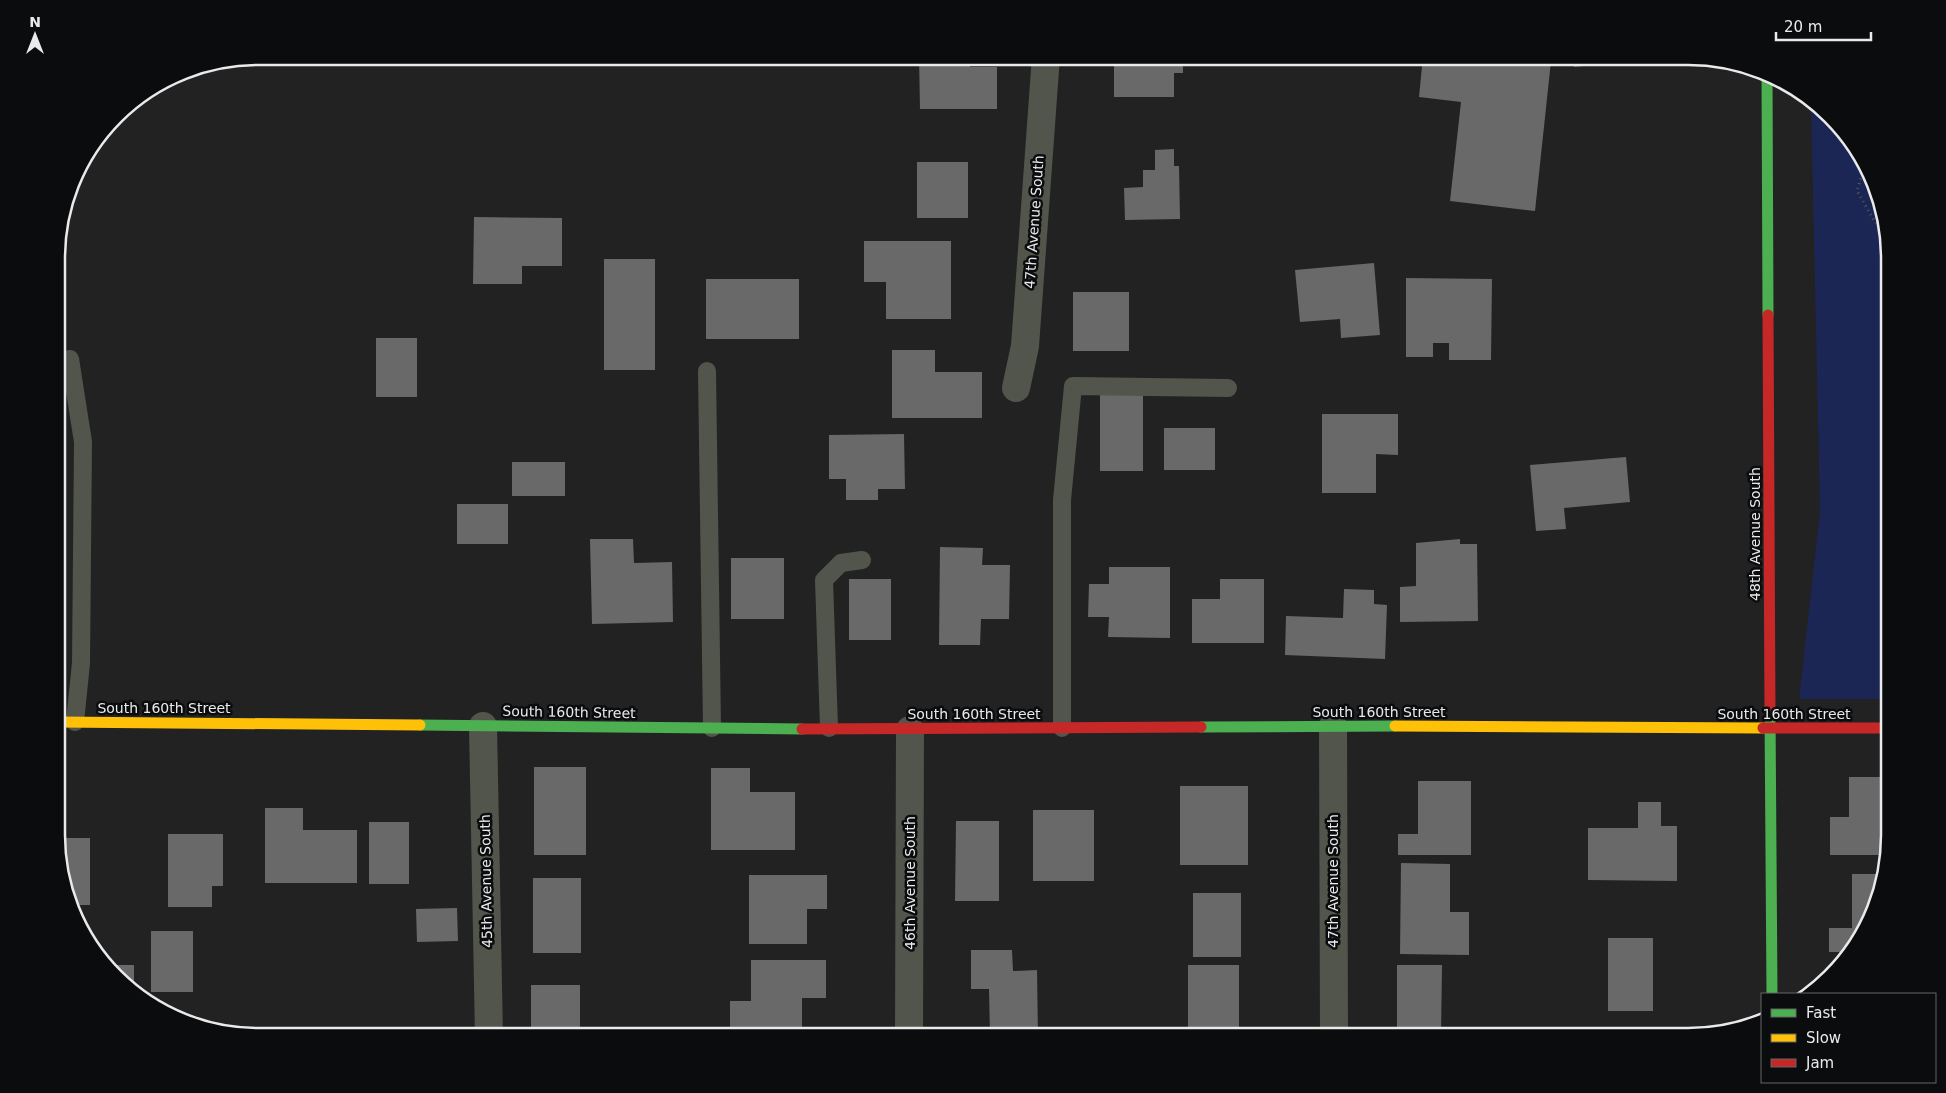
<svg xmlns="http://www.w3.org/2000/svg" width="1946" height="1093" font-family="'DejaVu Sans',sans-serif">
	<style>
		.green { fill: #1b2654 }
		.building { fill: #69696a }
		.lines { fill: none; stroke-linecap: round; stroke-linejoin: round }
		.path { stroke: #575953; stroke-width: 3; stroke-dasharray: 1 4; stroke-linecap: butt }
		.lane { stroke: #52554c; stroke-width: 18 }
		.street { stroke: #52554c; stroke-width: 28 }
		.fast { stroke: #4caf50; stroke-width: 11 }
		.slow { stroke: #ffc107; stroke-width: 11 }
		.jam { stroke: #c62828; stroke-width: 11 }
		.labels { text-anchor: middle; stroke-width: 5; stroke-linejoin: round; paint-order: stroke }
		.street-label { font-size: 14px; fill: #eaeaec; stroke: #0b0c0d }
		.rim { fill: none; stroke: #eaeaec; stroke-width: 2.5 }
	</style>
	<rect width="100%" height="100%" fill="#222223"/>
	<path class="green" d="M 1811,104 L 1856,146 L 1879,193 L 1889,244 L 1889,699 L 1799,699 L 1820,512 Z"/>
	<path class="building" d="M 919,56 L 970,56 L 970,67 L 997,67 L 997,109 L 920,109 Z
		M 1423,56 L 1534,56 L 1534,59 L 1551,61 L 1535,211 L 1450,201 L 1461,102 L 1419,97 Z
		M 1572,56 L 1643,56 L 1643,60 L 1574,67 Z
		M 1114,59 L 1183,59 L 1183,73 L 1174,73 L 1174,97 L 1114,97 Z
		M 1174,149 L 1174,166 L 1179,166 L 1180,219 L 1125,220 L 1124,188 L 1143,187 L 1143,170 L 1155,170 L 1155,150 Z
		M 917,162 L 968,162 L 968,218 L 917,218 Z
		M 474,217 L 562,218 L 562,266 L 522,266 L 522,284 L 473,284 Z
		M 864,241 L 951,241 L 951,319 L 886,319 L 886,282 L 864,282 Z
		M 604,259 L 655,259 L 655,370 L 604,370 Z
		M 1374,263 L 1380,335 L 1341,338 L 1340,319 L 1300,322 L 1295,270 Z
		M 1406,278 L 1492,279 L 1491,360 L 1449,360 L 1449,343 L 1433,343 L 1433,357 L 1406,357 Z
		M 706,279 L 799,279 L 799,339 L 706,339 Z
		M 1073,292 L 1129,292 L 1129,351 L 1073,351 Z
		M 376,338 L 417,338 L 417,397 L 376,397 Z
		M 892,350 L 935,350 L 935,372 L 982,372 L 982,418 L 892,418 Z
		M 1100,392 L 1143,392 L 1143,471 L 1100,471 Z
		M 1322,414 L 1398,414 L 1398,455 L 1376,454 L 1376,493 L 1322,493 Z
		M 1164,428 L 1215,428 L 1215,470 L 1164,470 Z
		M 904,434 L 905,489 L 878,489 L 878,500 L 846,500 L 846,479 L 829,479 L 829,435 Z
		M 1626,457 L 1630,502 L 1564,508 L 1566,529 L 1536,531 L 1530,465 Z
		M 512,462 L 565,462 L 565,496 L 512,496 Z
		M 457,504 L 508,504 L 508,544 L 457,544 Z
		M 590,539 L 633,539 L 634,563 L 672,562 L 673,622 L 592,624 Z
		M 1460,539 L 1460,544 L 1477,544 L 1478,621 L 1400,622 L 1400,587 L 1416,586 L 1416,543 Z
		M 940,547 L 983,548 L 982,565 L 1010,565 L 1009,619 L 981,619 L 980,645 L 939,645 Z
		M 731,558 L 784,558 L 784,619 L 731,619 Z
		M 1109,567 L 1170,567 L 1170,638 L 1108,637 L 1109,617 L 1088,617 L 1089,584 L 1109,584 Z
		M 849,579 L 891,579 L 891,640 L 849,640 Z
		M 1220,579 L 1264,579 L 1264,643 L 1192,643 L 1192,599 L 1220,599 Z
		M 58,583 L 66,583 L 66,626 L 58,626 Z
		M 1344,589 L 1374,590 L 1374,604 L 1387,605 L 1385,659 L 1285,655 L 1286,616 L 1343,618 Z
		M 534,767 L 586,767 L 586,855 L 534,855 Z
		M 711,768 L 750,768 L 750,792 L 795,792 L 795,850 L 711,850 Z
		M 1849,777 L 1889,777 L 1889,848 L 1887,855 L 1830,855 L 1830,817 L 1849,817 Z
		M 1418,781 L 1471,781 L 1471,855 L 1398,855 L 1398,834 L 1418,834 Z
		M 1180,786 L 1248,786 L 1248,865 L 1180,865 Z
		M 1638,802 L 1661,802 L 1661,826 L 1677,826 L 1677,881 L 1588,880 L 1588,828 L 1638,828 Z
		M 265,808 L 303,808 L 303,830 L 357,830 L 357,883 L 265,883 Z
		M 1033,810 L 1094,810 L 1094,881 L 1033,881 Z
		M 956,821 L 999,821 L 999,901 L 955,901 Z
		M 369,822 L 409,822 L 409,884 L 369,884 Z
		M 168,834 L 223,834 L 223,886 L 212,886 L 212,907 L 168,907 Z
		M 58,838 L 90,838 L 90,905 L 74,905 L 58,861 Z
		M 1401,863 L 1450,864 L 1450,912 L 1469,912 L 1469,955 L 1400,954 Z
		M 1852,874 L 1882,874 L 1863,936 L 1848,952 L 1829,952 L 1829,928 L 1852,928 Z
		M 749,875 L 827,875 L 827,909 L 807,909 L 807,944 L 749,944 Z
		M 533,878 L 581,878 L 581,953 L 533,953 Z
		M 1193,893 L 1241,893 L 1241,957 L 1193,957 Z
		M 457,908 L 458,941 L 417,942 L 416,909 Z
		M 151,931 L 193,931 L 193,992 L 151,992 Z
		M 1608,938 L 1653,938 L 1653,1011 L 1608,1011 Z
		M 971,950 L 1012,950 L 1013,971 L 1037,970 L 1038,1037 L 990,1037 L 989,989 L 971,989 Z
		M 751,960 L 826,960 L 826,998 L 802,998 L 802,1037 L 730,1037 L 730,1001 L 751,1001 Z
		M 110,965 L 134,965 L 134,988 Z
		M 1188,965 L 1239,965 L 1239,1036 L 1188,1036 Z
		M 1397,965 L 1442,965 L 1441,1036 L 1397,1036 Z
		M 531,985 L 580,985 L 580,1037 L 531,1037 Z"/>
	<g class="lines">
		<path class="path" d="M 1865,164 L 1857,191 L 1875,222 L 1886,227"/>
		<path class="lane" d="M 70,359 L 83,442 L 81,663 L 75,722
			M 707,371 L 712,728
			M 829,728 L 824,580 L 841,563 L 862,560
			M 1062,728 L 1062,500 L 1073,386 L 1228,388"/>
		<path class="street" d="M 1016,388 L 1025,346 L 1046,56
			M 483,726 L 489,1037
			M 1333,726 L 1334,1036
			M 909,1037 L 910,730"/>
		<path class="fast" d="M 1767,74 L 1768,315
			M 1770,712 L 1772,994
			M 420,725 L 802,729
			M 1201,727 L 1395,726"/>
		<path class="slow" d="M 58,722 L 420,725
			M 1395,726 L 1763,728"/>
		<path class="jam" d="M 1768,315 L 1770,712
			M 1763,728 L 1889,728
			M 802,729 L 1201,727"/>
	</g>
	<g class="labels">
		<g class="street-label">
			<text transform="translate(1034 222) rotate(-86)" y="5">47th Avenue South</text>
			<text transform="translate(1755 534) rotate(-90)" y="5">48th Avenue South</text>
			<text x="164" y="713">South 160th Street</text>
			<text transform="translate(569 712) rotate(1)" y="5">South 160th Street</text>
			<text x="1379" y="717">South 160th Street</text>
			<text x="974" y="719">South 160th Street</text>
			<text x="1784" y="719">South 160th Street</text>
			<text transform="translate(486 881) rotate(-91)" y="5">45th Avenue South</text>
			<text transform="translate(1333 881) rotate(-90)" y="5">47th Avenue South</text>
			<text transform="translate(910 883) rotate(-90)" y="5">46th Avenue South</text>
		</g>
	</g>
	<path d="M0 0H1946V1093H0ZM258 65H1688A193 193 0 0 1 1881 258V835A193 193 0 0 1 1688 1028H258A193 193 0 0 1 65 835V258A193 193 0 0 1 258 65Z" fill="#0b0c0d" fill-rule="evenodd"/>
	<path class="rim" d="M258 65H1688A193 193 0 0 1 1881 258V835A193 193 0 0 1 1688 1028H258A193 193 0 0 1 65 835V258A193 193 0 0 1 258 65Z"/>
	<rect x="1761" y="993" width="175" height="90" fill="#0b0c0d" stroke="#646566"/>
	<rect x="1771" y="1009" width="25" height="8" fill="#4caf50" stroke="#646566"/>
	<text x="1806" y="1018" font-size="15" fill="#eaeaec">Fast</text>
	<rect x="1771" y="1034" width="25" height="8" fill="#ffc107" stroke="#646566"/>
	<text x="1806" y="1043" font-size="15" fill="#eaeaec">Slow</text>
	<rect x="1771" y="1059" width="25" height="8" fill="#c62828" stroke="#646566"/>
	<text x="1806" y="1068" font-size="15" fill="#eaeaec">Jam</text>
	<g transform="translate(35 35)" stroke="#0b0c0d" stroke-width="4" paint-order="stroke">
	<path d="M0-4L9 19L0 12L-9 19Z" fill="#eaeaec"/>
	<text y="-8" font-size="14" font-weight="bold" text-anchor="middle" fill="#eaeaec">N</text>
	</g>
	<path d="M1776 32v8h95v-8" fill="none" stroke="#eaeaec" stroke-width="2.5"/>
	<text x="1784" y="32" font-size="15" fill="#eaeaec" stroke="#0b0c0d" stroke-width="4" paint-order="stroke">20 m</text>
</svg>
